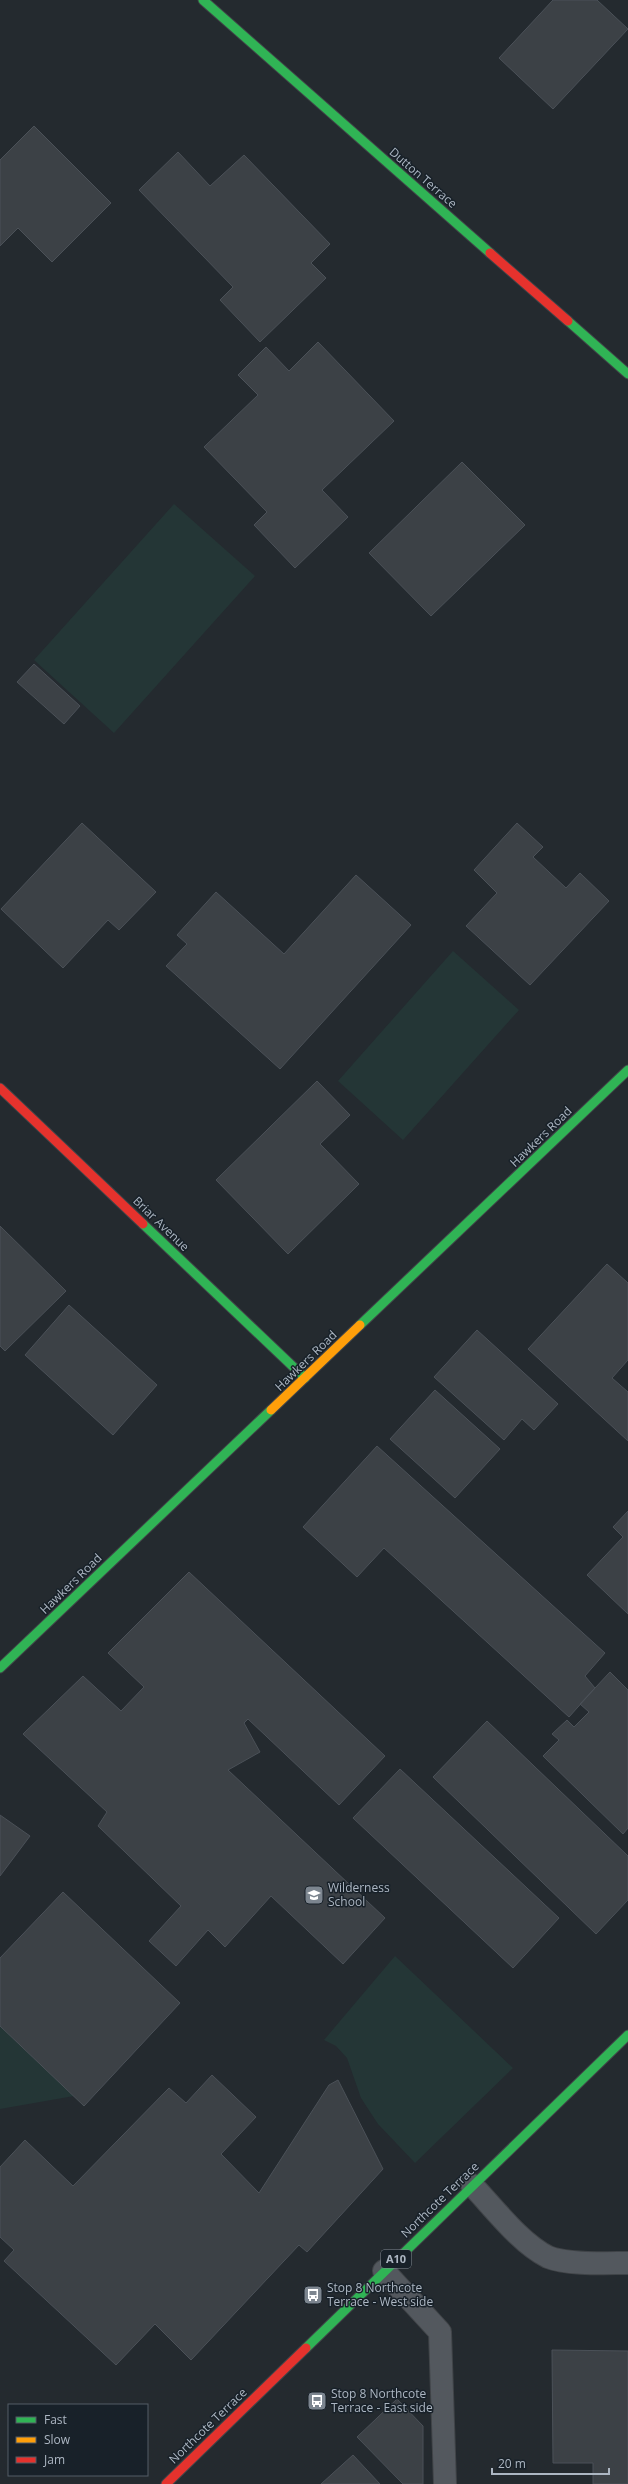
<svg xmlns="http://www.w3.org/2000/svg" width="628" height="2484" font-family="'Open Sans',sans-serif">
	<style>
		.green { fill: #243636 }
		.building { fill: #3c4146; stroke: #4b5158 }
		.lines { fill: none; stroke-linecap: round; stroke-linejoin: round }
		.street-casing { stroke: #404448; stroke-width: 24 }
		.fast-casing { stroke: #404448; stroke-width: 11 }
		.slow-casing { stroke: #404448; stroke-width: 11 }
		.jam-casing { stroke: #404448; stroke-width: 11 }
		.street { stroke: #53585e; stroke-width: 22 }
		.fast { stroke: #30b455; stroke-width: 9 }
		.slow { stroke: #ff9f0a; stroke-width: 9 }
		.jam { stroke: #e5322d; stroke-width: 9 }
		.labels { text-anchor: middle; stroke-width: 3; stroke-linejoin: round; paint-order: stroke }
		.shield { fill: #182129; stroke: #808994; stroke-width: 1 }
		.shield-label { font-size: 11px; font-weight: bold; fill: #acb6c2 }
		.street-label { font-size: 12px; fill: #acb6c2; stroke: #182129 }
		.poi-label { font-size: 12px; fill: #acb6c2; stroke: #182129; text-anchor: start }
	</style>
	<rect width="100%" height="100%" fill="#242a2f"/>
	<path class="green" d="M 174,504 L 255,576 L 114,733 L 34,660 Z
		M 453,951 L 519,1010 L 403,1140 L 338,1081 Z
		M 395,1956 L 513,2068 L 415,2163 L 378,2124 L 361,2098 L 347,2058 L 336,2046 L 324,2040 Z
		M 0,2026 L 74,2096 L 0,2109 Z"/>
	<path class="building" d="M 553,0 L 597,0 L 628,29 L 553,109 L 499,58 Z
		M 34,126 L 111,203 L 52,262 L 18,228 L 0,246 L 0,160 Z
		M 178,152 L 210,186 L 244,155 L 330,244 L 311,263 L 326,278 L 260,342 L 220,300 L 233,287 L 139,190 Z
		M 318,342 L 394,421 L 322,490 L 348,517 L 295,568 L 254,525 L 267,512 L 204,447 L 258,395 L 238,375 L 266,347 L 289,371 Z
		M 462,462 L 525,525 L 431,616 L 369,553 Z
		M 34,664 L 80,706 L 64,724 L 17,682 Z
		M 82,823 L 156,892 L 119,930 L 108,920 L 63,968 L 1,909 Z
		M 517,823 L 543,847 L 533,857 L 566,888 L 580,873 L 609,901 L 530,985 L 466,926 L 497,893 L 474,870 Z
		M 356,875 L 411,925 L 280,1069 L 166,966 L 187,944 L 177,935 L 216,892 L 284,954 Z
		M 317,1081 L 350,1115 L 320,1144 L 359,1184 L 288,1254 L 216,1180 Z
		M 0,1226 L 66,1291 L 5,1351 L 0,1346 Z
		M 607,1264 L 628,1283 L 628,1360 L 612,1378 L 628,1392 L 628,1441 L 528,1349 Z
		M 69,1305 L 157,1385 L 113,1435 L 25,1355 Z
		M 477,1330 L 558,1404 L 534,1430 L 522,1419 L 504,1440 L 434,1377 Z
		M 435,1390 L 500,1449 L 455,1498 L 390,1439 Z
		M 377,1446 L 605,1653 L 585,1676 L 595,1688 L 569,1717 L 384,1548 L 357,1577 L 303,1527 Z
		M 628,1511 L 628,1614 L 587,1575 L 623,1537 L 613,1527 Z
		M 189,1572 L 385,1756 L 339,1805 L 248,1719 L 244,1723 L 260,1752 L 228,1770 L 385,1918 L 343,1964 L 271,1896 L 225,1947 L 208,1930 L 176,1966 L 149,1941 L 181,1906 L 98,1826 L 107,1812 L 23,1734 L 83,1676 L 121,1711 L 144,1687 L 108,1653 Z
		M 610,1672 L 628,1690 L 628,1828 L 623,1834 L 543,1756 L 559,1740 L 552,1734 L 567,1720 L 574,1727 L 589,1712 L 580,1704 Z
		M 487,1721 L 628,1856 L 628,1900 L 596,1934 L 433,1777 Z
		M 400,1769 L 559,1918 L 513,1968 L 353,1818 Z
		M 0,1815 L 30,1836 L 0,1876 Z
		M 63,1892 L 180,2003 L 84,2106 L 0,2026 L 0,1958 Z
		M 212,2075 L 256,2117 L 221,2154 L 259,2193 L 329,2085 L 338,2080 L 383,2169 L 307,2252 L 299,2245 L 191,2360 L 155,2324 L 116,2365 L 4,2261 L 14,2250 L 0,2237 L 0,2167 L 25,2140 L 73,2186 L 169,2088 L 186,2103 Z
		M 552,2350 L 628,2351 L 628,2484 L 593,2484 L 593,2463 L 553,2463 Z
		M 397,2399 L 423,2426 L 423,2484 L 403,2484 L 357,2437 Z
		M 353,2455 L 380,2484 L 321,2484 Z"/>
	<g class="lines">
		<defs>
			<path id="street" d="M 472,2185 C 494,2208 520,2243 548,2257 C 567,2265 607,2263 628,2263
				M 384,2271 L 440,2332 L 445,2484"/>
			<path id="fast" d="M 203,0 L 490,253
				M 568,321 L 628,374
				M 143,1224 L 305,1378
				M 360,1325 L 628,1070
				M 0,1668 L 271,1410
				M 306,2348 L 628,2035"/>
			<path id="slow" d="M 271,1410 L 360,1325"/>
			<path id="jam" d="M 490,253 L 568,321
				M 0,1088 L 143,1224
				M 166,2484 L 306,2348"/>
		</defs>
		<use href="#street" class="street-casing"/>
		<use href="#fast" class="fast-casing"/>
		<use href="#slow" class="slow-casing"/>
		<use href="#jam" class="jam-casing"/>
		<use href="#street" class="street"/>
		<use href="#fast" class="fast"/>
		<use href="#slow" class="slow"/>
		<use href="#jam" class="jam"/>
	</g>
	<defs>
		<symbol id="school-square" viewBox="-11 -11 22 22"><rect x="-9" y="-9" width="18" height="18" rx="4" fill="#7c858f" stroke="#182129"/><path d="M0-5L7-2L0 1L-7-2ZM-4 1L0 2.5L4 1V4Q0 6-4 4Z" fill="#fff"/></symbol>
		<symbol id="bus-square" viewBox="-11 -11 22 22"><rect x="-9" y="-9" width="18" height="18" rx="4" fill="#7c858f" stroke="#182129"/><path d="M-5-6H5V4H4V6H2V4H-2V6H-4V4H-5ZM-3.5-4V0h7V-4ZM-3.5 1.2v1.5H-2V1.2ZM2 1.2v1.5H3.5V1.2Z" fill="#fff"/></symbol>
	</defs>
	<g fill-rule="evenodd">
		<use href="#school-square" x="303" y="1884" width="22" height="22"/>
		<use href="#bus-square" x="302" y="2284" width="22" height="22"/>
		<use href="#bus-square" x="306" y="2390" width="22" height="22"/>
	</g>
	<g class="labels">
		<rect class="shield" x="381" y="2250" width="30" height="18" rx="3"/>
		<g class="shield-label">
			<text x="396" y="2263">A10</text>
		</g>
		<g class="street-label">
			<text transform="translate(423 178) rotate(41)" y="4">Dutton Terrace</text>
			<text transform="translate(541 1137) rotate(-44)" y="4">Hawkers Road</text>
			<text transform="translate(161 1224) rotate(44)" y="4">Briar Avenue</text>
			<text transform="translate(306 1361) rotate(-44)" y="4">Hawkers Road</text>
			<text transform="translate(71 1584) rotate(-44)" y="4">Hawkers Road</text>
			<text transform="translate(440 2200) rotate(-44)" y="4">Northcote Terrace</text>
			<text transform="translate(208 2426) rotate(-44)" y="4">Northcote Terrace</text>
		</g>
		<g class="poi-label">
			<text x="328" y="1892">Wilderness<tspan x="328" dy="14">School</tspan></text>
			<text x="327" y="2292">Stop 8 Northcote<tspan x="327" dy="14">Terrace - West side</tspan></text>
			<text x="331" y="2398">Stop 8 Northcote<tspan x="331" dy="14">Terrace - East side</tspan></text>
		</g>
	</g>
	<rect x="8" y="2404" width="140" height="72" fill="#182129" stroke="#535d66"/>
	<rect x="16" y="2417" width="20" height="6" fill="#30b455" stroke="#535d66"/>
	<text x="44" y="2424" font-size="12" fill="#acb6c2">Fast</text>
	<rect x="16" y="2437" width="20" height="6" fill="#ff9f0a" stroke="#535d66"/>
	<text x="44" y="2444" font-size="12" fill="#acb6c2">Slow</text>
	<rect x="16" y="2457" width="20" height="6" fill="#e5322d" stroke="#535d66"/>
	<text x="44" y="2464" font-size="12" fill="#acb6c2">Jam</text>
	<path d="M492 2468v6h117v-6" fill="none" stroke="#acb6c2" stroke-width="2"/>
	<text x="498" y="2468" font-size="12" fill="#acb6c2" stroke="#182129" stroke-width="3" paint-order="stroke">20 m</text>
</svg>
